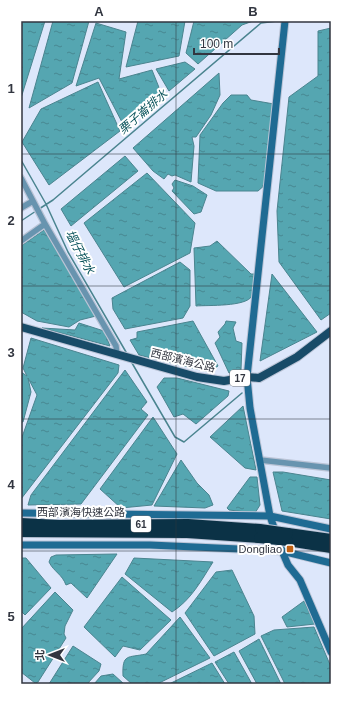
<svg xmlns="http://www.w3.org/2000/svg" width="352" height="705" font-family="Arial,'Noto Sans TC',sans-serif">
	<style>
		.water { fill: url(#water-ripples); stroke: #4a848f }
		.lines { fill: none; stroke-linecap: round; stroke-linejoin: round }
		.stream { stroke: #4a848f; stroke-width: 1.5 }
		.street-casing { stroke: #bbc4d6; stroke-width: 8 }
		.secondary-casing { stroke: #bbc4d6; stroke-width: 9 }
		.primary-casing { stroke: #bbc4d6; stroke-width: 10 }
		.highway-casing { stroke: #bbc4d6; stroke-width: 12 }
		.street { stroke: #6894af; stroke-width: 5.5 }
		.secondary { stroke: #1f6b93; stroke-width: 7 }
		.primary { stroke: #184b68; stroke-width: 8 }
		.highway { stroke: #0b3246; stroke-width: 10 }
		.highway-bridge-casing { stroke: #bbc4d6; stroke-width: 12; stroke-linecap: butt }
		.highway-bridge { stroke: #0b3246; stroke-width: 10 }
		.grid { fill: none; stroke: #323640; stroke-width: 1; stroke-opacity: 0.55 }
		.poi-dot { fill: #bf6113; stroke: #fff; stroke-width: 1.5 }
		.labels { text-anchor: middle; stroke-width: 4; stroke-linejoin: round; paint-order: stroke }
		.shield { fill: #fff; stroke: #707279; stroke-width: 1 }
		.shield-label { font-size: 10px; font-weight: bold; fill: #323640 }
		.street-label { font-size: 11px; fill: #323640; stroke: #fff }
		.poi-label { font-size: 11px; fill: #323640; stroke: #fff; text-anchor: end }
		.water-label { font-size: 12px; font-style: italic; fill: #08525a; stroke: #fff }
		.neatline { fill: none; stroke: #323640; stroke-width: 1.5 }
		.grid-label { font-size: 13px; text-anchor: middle; font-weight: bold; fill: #323640 }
	</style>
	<defs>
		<pattern id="water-ripples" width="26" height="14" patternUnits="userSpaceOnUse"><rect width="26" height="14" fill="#55a6b1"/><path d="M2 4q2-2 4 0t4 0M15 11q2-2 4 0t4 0" fill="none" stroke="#478891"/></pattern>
	</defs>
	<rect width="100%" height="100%" fill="#dde7fb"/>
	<path class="water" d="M 21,21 L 45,21 L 21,98 Z
		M 53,21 L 89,21 L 72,83 L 29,108 Z
		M 138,21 L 185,21 L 179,56 L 126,67 Z
		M 194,21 L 253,21 L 242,25 L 198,64 L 186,53 Z
		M 96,23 L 126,32 L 119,79 L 152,70 L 162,95 L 124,126 L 99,78 L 76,86 Z
		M 331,28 L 331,313 L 321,320 L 279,262 L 277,211 L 289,97 L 318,76 L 318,31 Z
		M 185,62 L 195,69 L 169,91 L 156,69 Z
		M 219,73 L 220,95 L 211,115 L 196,137 L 192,137 L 194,146 L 191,182 L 175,175 L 172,176 L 168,174 L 164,179 L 153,171 L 133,148 Z
		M 98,82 L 120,131 L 49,185 L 22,142 L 41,109 Z
		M 231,95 L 247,95 L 251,100 L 274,104 L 266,184 L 258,191 L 216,191 L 198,183 L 200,135 L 223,103 Z
		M 125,156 L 138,171 L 71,226 L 61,209 Z
		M 147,173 L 195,223 L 190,253 L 124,287 L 84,223 Z
		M 175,180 L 193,186 L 207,195 L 201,212 L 194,214 L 172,191 L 174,188 L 172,184 Z
		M 44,230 L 96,316 L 80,320 L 69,327 L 37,321 L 21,312 L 21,246 Z
		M 217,241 L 251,274 L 255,274 C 254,280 255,291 252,296 C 246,307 208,305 196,306 L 194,248 L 210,246 Z
		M 180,262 L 190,270 L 190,306 L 183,318 L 125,329 L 113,309 L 112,298 Z
		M 272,274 L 317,332 L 260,361 Z
		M 193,321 L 218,366 L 209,372 L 139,355 L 130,340 L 137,338 L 137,332 Z
		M 226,321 L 236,322 L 233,328 L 236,341 L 242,343 L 241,370 L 229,373 L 215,343 L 220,337 L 218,332 L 225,324 Z
		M 79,323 L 104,331 L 110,346 L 42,328 L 75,330 Z
		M 31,338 L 119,365 L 118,373 L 21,499 L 21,440 L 37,395 L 28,378 L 31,392 L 23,422 L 21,422 L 21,372 L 27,376 L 23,368 Z
		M 125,370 L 147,402 L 141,409 L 148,415 L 81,504 L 28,505 L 31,495 Z
		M 164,378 L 177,378 L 229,391 L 228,396 L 196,424 L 183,414 L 174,417 L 157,387 Z
		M 243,406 L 256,470 L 245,468 L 210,437 Z
		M 153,417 L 177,454 L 152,505 L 121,508 L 100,489 Z
		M 181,460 L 197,483 L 209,495 L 213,505 L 205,508 L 154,506 Z
		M 273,472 L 283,472 L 331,480 L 331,519 L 282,511 Z
		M 250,477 L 257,477 L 260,505 L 255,513 L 229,510 L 227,508 Z
		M 117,554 L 87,598 L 71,583 L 66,585 C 62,574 54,572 49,562 L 51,557 L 56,555 Z
		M 21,558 L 26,558 L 51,588 L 25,615 L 21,611 Z
		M 134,558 L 213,562 C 201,581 191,600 172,612 L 125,574 Z
		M 232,570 L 254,616 L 255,634 L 214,656 L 185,613 L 216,572 Z
		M 122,577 L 171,620 L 140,650 L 123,646 L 115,657 L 84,627 Z
		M 55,592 L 73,610 L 65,626 L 64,634 L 66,638 L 38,682 L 35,683 L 21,672 L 21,629 Z
		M 304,601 L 315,624 L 287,627 L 282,617 Z
		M 180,617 L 210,658 L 157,684 L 132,684 L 123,676 C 122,653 128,658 146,654 Z
		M 314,627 L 331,667 L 331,684 L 285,684 L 261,636 L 274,630 Z
		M 259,639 L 281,684 L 257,684 L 239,651 Z
		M 73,646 L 101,664 L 99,671 L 87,684 L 49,684 Z
		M 234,652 L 252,684 L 229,684 L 215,662 Z
		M 212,663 L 225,684 L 169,684 Z
		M 113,674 L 124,684 L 94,684 L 101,676 Z"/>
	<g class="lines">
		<path class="stream" d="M 21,160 L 46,204 L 68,252 L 126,352
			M 39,209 L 53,200 L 261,23 L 277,21
			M 21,221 L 36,211
			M 132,363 L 175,437 L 184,442 L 242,393"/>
		<defs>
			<path id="street" d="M 21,178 L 45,224 L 116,346 L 117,354
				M 21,208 L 33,201
				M 21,241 L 45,224
				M 260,460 L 331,468"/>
			<path id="secondary" d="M 285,21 L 247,377 L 250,408 L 270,516 L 282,551 L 288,565 L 300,580 L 331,652
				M 21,513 L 270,516 L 331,529
				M 21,545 L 150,545 L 282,551 L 331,563"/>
			<path id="primary" d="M 21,327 L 197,377 L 224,381 L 247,377 L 259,378 L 297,357 L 331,331"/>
			<path id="highway" d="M 21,523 L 59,525 L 188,524 L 260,529
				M 21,532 L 187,533 L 259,538
				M 288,533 L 331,539
				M 288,541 L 331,548"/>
		</defs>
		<use href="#street" class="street-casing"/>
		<use href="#secondary" class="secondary-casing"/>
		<use href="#primary" class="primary-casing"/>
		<use href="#highway" class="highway-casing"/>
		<use href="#street" class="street"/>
		<use href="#secondary" class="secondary"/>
		<use href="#primary" class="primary"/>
		<use href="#highway" class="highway"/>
		<defs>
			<path id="highway-bridge" d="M 260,529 L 288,533
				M 259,538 L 288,541"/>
		</defs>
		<use href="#highway-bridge" class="highway-bridge-casing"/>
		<use href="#highway-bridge" class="highway-bridge"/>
	</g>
	<path class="grid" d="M 176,21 L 176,684M 21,154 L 331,154M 21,286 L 331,286M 21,419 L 331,419M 21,551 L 331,551"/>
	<rect class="poi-dot" x="286" y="545" width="8" height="8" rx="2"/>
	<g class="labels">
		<g class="shield">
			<rect x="230" y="370" width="20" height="16" rx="3"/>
			<rect x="131" y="516" width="20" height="16" rx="3"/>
		</g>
		<g class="shield-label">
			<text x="240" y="382">17</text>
			<text x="141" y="528">61</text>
		</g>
		<g class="street-label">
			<text transform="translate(183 360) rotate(14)" y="4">西部濱海公路</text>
			<text x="81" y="516">西部濱海快速公路</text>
		</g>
		<g class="poi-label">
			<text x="282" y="553">Dongliao</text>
		</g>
		<g class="water-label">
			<text transform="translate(143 112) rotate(-41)" y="4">栗子崙排水</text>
			<text transform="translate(80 252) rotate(62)" y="4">塭仔排水</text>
		</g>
	</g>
	<rect width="352" height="705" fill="none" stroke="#ffffff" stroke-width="44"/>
	<g transform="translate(50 655) rotate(270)" stroke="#ffffff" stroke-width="3" paint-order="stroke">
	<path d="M0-3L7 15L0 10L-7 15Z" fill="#323640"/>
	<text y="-6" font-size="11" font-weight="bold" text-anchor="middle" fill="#323640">北</text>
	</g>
	<path d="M194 48v6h85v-6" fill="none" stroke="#323640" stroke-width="2"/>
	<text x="200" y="48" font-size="12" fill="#323640" stroke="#ffffff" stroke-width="3" paint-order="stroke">100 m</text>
	<rect x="22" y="22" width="308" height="661" class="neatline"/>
	<g class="grid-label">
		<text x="99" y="16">A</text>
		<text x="253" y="16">B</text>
		<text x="11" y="93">1</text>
		<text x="11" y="225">2</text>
		<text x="11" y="357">3</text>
		<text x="11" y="489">4</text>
		<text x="11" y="621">5</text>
	</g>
</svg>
